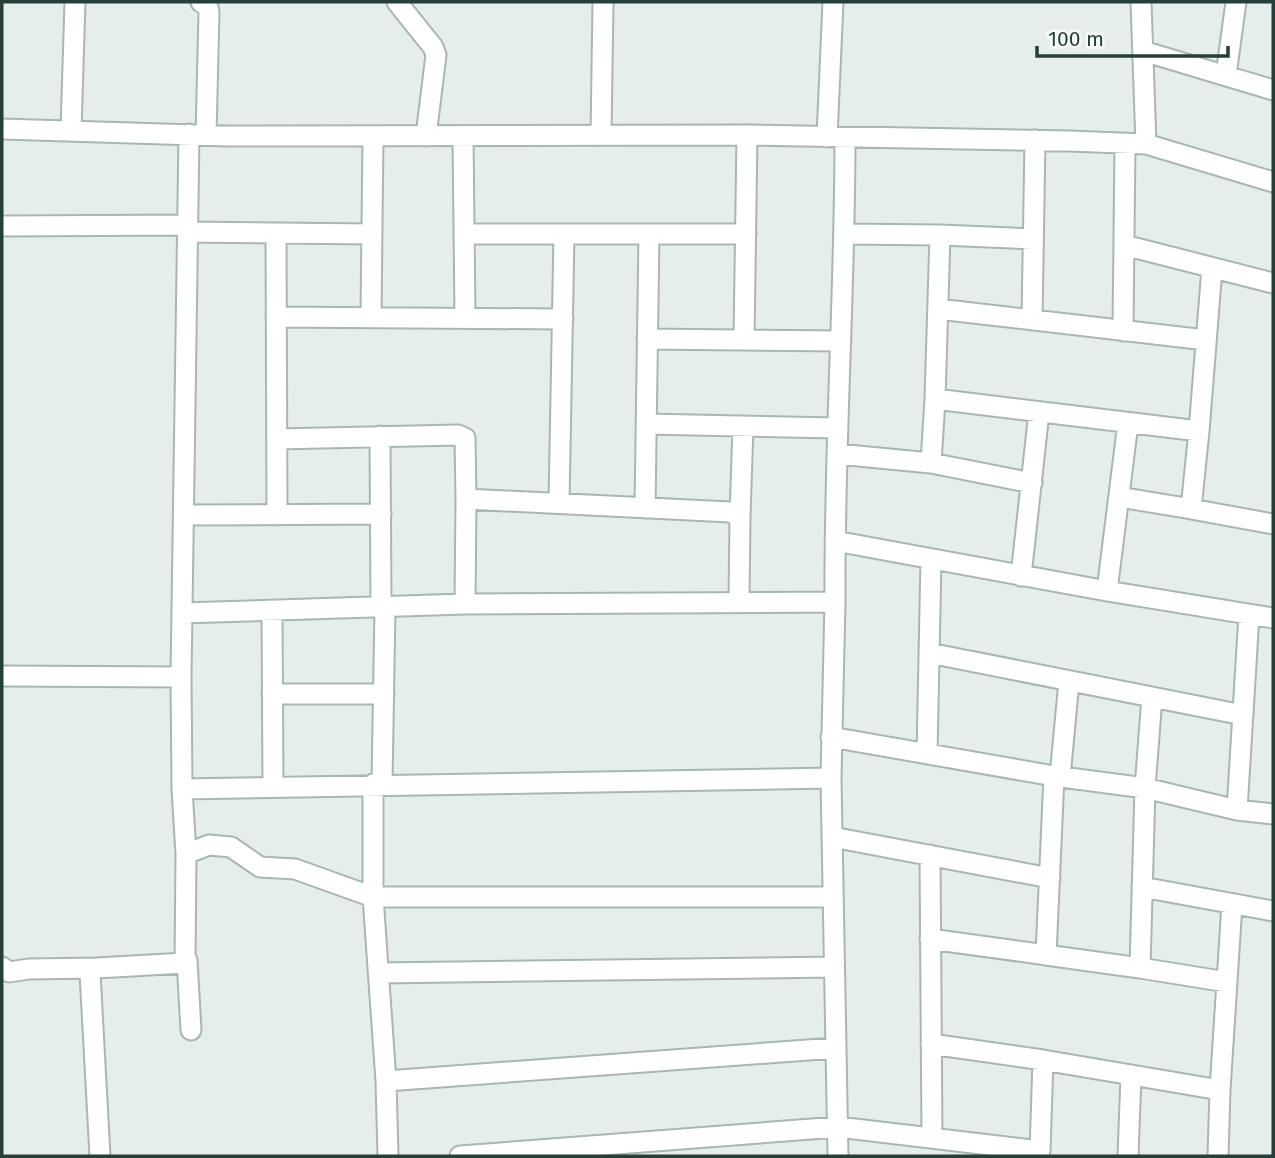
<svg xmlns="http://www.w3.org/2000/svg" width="1275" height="1158" font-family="'Fira Sans',sans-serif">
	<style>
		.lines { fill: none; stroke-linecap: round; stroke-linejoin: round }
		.minor-casing { stroke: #a9b6b2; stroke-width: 23 }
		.minor { stroke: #fff; stroke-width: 19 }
	</style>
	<rect width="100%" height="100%" fill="#e6eeeb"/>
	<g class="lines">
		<defs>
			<path id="minor" d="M 201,2 L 208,7 L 209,12 L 206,135
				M 397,2 L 433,47 L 436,55 L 426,136
				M 1141,2 L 1146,144
				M 1143,51 L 1273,90
				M 1226,75 L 1236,2
				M 2,129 L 228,136 L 753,135 L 1069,141 L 1146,144 L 1273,182
				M 71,130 L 75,2
				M 601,135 L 603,2
				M 463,136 L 465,317
				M 827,137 L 833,2
				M 2,226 L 188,225
				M 188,232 L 372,234
				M 276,233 L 277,515
				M 464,234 L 746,234
				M 940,235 L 1033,239
				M 1124,245 L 1273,283
				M 938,309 L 1206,340
				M 276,317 L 563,319
				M 371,317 L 373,136
				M 1032,320 L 1035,140
				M 1123,331 L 1125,143
				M 647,339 L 841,341
				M 744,340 L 747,135
				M 935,399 L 1199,431 L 1191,509 L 1273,524
				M 646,424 L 838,428
				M 1199,431 L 1212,268
				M 380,436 L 381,607
				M 277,439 L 458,435 L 465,438 L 466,499
				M 837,454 L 931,463 L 935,399 L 940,235 L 845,234
				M 931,463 L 1032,483
				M 1119,497 L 1192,509
				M 559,503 L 564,234
				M 645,508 L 649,234
				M 184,515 L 381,514
				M 740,517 L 743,426
				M 835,541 L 1107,591 L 1273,618
				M 1021,576 L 1039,412
				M 1107,591 L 1128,423
				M 835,602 C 834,447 845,293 845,138
				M 465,604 L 466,499 L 730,512 L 740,517 L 739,602
				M 272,611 L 273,786
				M 929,653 L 1243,715
				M 2,676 L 181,677 L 189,134
				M 181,677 L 182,789 L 831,778 L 835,602 L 465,604 L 182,613
				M 272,694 L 384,694
				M 831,737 L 1054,776 L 1145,788 L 1237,810 L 1273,814
				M 927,754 L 931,559
				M 1054,776 L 1046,955 L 1140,968 L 1145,788 L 1152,697
				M 1060,777 L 1069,681
				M 831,778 L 838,1156
				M 373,784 L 373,897 L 386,1081 L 388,1156
				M 382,784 L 385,607
				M 1237,810 L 1249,615
				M 832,837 L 1050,878
				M 186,854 L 209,845 L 231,847 L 260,867 L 295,869 L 373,897 L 833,897
				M 930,855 L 932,1138
				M 1142,887 L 1273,911
				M 930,939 L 1047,955
				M 187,960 L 191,1030
				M 2,967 L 9,972 L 29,969 L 96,968
				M 1140,968 L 1227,982
				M 379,973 L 834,967
				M 931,1044 L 1043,1060 L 1220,1090 L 1218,1156
				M 386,1081 L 835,1048
				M 1220,1090 L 1232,904
				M 100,1156 L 90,973 L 96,968 L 185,963 L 186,854 L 182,789
				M 460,1156 L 838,1127 L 1040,1151 L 1043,1060
				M 1128,1156 L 1131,1076"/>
		</defs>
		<use href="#minor" class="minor-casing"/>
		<use href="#minor" class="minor"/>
	</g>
	<rect width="1275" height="1158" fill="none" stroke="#263f3a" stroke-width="7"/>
	<path d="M1037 46v10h191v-10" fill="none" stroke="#263f3a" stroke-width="3.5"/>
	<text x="1048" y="46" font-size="21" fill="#263f3a" stroke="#f7faf9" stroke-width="5" paint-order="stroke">100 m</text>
</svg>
